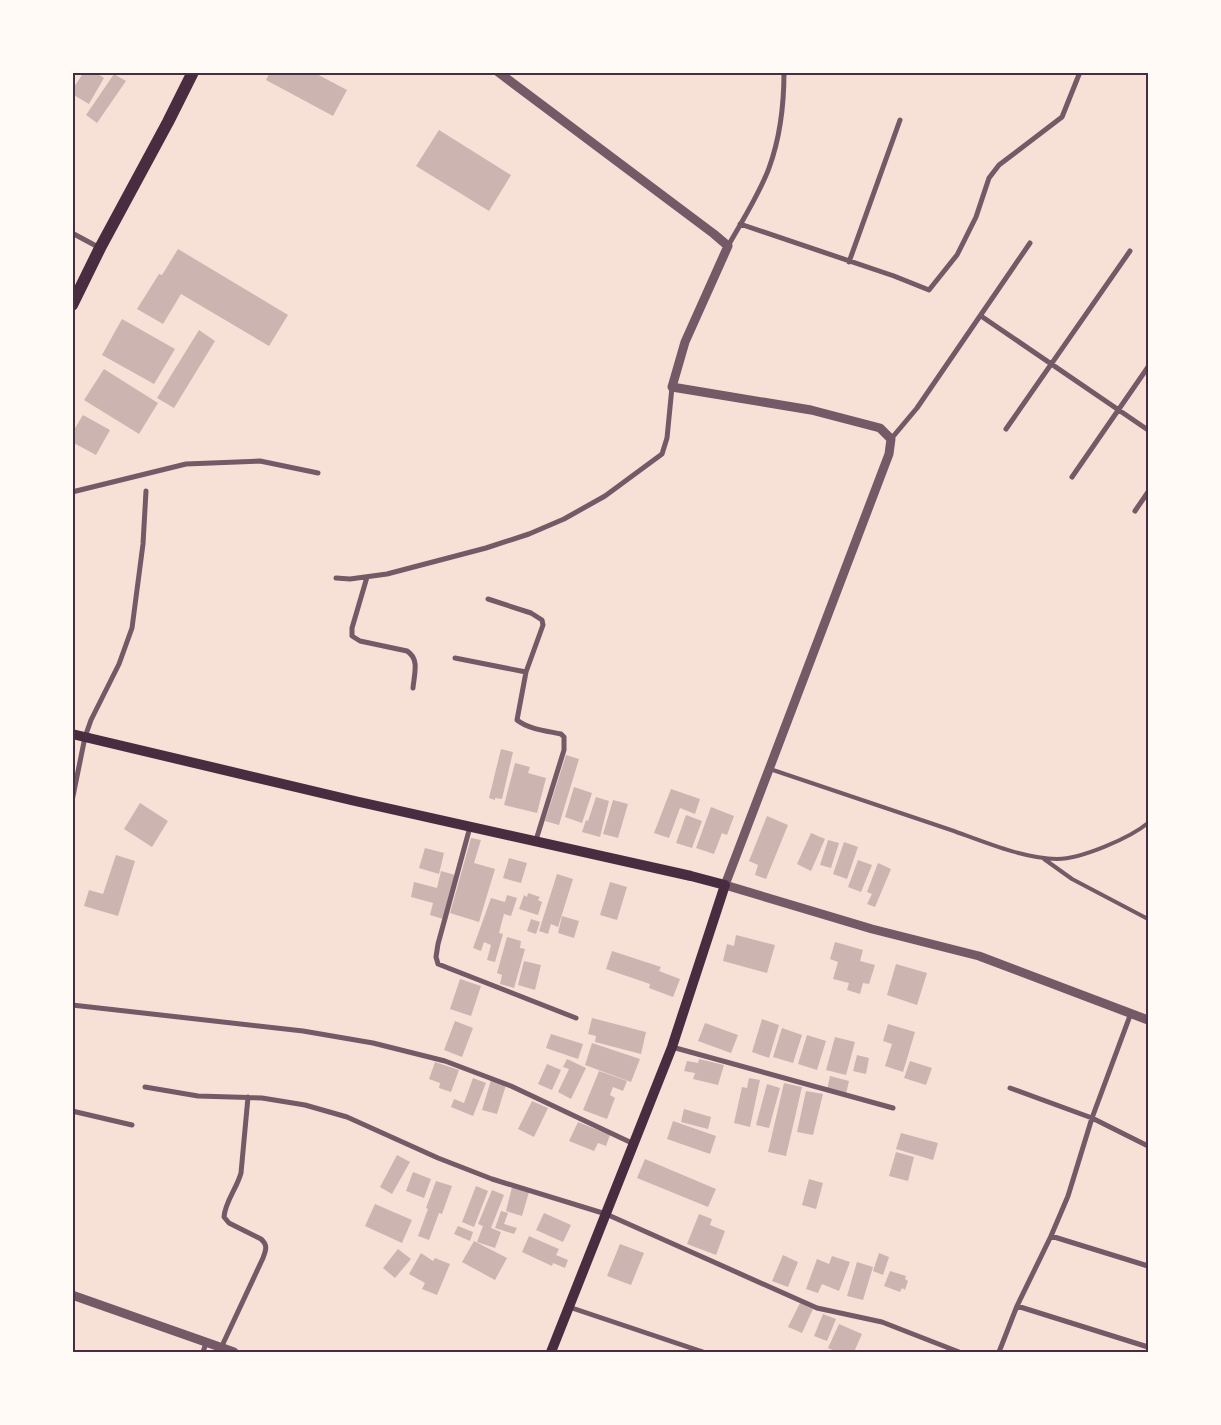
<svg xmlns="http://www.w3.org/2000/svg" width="1221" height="1425" font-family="'Alegreya Sans',sans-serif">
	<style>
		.building { fill: #ccb4b1 }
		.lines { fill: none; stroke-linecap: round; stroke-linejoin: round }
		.service { stroke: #755966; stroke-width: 4 }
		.minor { stroke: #755966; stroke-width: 5 }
		.tertiary { stroke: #755966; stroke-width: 9 }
		.secondary { stroke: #4a2c40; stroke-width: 10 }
		.primary { stroke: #4a2c40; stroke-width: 12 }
		.neatline { fill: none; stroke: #4a2c40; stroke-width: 2 }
	</style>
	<rect width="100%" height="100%" fill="#f7e1d7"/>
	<path class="building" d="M 84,72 L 95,72 L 104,78 L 89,104 L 72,94 L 72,90 Z
		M 270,72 L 313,72 L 347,90 L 333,116 L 266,80 Z
		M 114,74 L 126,81 L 97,123 L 86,115 Z
		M 439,130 L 511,175 L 489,211 L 416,166 Z
		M 178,249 L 288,315 L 269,346 L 181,294 L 163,324 L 137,309 L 159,274 L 162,275 Z
		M 122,319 L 175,349 L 154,384 L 102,355 Z
		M 199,330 L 215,341 L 174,408 L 157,398 Z
		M 104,369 L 158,403 L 139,434 L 84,400 Z
		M 83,415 L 110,430 L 96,455 L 72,442 L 72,433 Z
		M 501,749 L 513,752 L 502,799 L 495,798 L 495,800 L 489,798 Z
		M 566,755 L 579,759 L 559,825 L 545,821 Z
		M 515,763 L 530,767 L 528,773 L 546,778 L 537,813 L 504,805 Z
		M 574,787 L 592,793 L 582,823 L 565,817 Z
		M 671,789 L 700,799 L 695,814 L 680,808 L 669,838 L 654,833 Z
		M 596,797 L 609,801 L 600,837 L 582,832 L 586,820 L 588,821 Z
		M 613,800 L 628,804 L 618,838 L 603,834 Z
		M 140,803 L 168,821 L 152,847 L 124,829 Z
		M 711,807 L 734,816 L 727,835 L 722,833 L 714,854 L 696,848 Z
		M 686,815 L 702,821 L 692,848 L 676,843 Z
		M 767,816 L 788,825 L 766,879 L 755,875 L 758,865 L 749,861 Z
		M 811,833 L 825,839 L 811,871 L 797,864 Z
		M 471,838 L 481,840 L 474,863 L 495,869 L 479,922 L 450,913 Z
		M 828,840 L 839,843 L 831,868 L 820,865 Z
		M 844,842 L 858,847 L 847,879 L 833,874 Z
		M 425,848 L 444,853 L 439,874 L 419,868 Z
		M 116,855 L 135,861 L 118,916 L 84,906 L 89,890 L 103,894 Z
		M 509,858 L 527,863 L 521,883 L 503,878 Z
		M 858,860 L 872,865 L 861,892 L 848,887 Z
		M 878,863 L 891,869 L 875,907 L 867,904 L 872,894 L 867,892 Z
		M 441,871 L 455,875 L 443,919 L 430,915 L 433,903 L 411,897 L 414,882 L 437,888 Z
		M 557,874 L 573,879 L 558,927 L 551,924 L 548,934 L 539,931 Z
		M 610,882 L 627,887 L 617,920 L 600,915 Z
		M 528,893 L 540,897 L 538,900 L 542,902 L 538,915 L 519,909 L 524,895 L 527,897 Z
		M 507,895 L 517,898 L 511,916 L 504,914 L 499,933 L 503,934 L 495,962 L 487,960 L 491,945 L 484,942 L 481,951 L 473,948 L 491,898 L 505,902 Z
		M 562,916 L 579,921 L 574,938 L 558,933 Z
		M 531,919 L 540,922 L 536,934 L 527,931 Z
		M 736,935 L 775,945 L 767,973 L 723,961 L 727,944 L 734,946 Z
		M 507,937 L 521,941 L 520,948 L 525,949 L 514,988 L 500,984 L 502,975 L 497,973 Z
		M 835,942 L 863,950 L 860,961 L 875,965 L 869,984 L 863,983 L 860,994 L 847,990 L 849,983 L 833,979 L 838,962 L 830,959 Z
		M 612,951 L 661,967 L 659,971 L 680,979 L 673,997 L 649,988 L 650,984 L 606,969 Z
		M 524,961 L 541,965 L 535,990 L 518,985 Z
		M 896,964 L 927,973 L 917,1005 L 887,995 Z
		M 460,979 L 481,986 L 471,1016 L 450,1009 Z
		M 592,1018 L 646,1032 L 641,1054 L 595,1042 L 596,1036 L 588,1034 Z
		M 762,1019 L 779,1025 L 769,1058 L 752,1052 Z
		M 455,1021 L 473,1028 L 462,1057 L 444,1050 Z
		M 705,1023 L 738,1035 L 731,1053 L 698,1041 Z
		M 888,1024 L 915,1032 L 903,1072 L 885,1066 L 892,1044 L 883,1041 Z
		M 782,1028 L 802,1035 L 793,1063 L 773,1057 Z
		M 551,1034 L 583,1044 L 578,1059 L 546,1048 Z
		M 807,1035 L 826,1041 L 817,1070 L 798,1064 Z
		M 835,1037 L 855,1042 L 846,1075 L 826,1070 Z
		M 592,1043 L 640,1059 L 631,1082 L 585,1065 Z
		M 857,1055 L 869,1058 L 866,1074 L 853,1071 Z
		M 567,1059 L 586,1068 L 571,1099 L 558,1092 L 569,1069 L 563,1067 Z
		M 699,1059 L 724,1065 L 718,1085 L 693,1079 L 695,1073 L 684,1071 L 687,1061 L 698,1063 Z
		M 910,1061 L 932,1068 L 926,1085 L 904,1078 Z
		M 435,1062 L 459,1070 L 451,1092 L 439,1088 L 440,1083 L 429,1079 Z
		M 547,1064 L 561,1070 L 552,1090 L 538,1084 Z
		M 599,1071 L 627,1081 L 623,1091 L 613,1087 L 610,1095 L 615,1098 L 607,1119 L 583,1110 Z
		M 830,1076 L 849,1081 L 846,1094 L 827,1090 Z
		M 473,1078 L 486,1083 L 473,1116 L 451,1107 L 454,1099 L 464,1103 Z
		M 749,1078 L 760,1080 L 750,1127 L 734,1123 L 742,1087 L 747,1088 Z
		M 491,1080 L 506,1085 L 497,1114 L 482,1110 Z
		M 784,1083 L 802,1087 L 786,1156 L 768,1152 Z
		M 767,1084 L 780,1088 L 769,1128 L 756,1125 Z
		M 806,1091 L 823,1094 L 813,1135 L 797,1132 Z
		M 532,1101 L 548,1108 L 534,1137 L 518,1129 Z
		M 684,1109 L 711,1117 L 708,1129 L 681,1122 Z
		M 673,1121 L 716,1136 L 710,1154 L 667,1139 Z
		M 578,1122 L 610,1135 L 606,1146 L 598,1143 L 594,1151 L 569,1141 Z
		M 901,1133 L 938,1143 L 933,1160 L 896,1149 Z
		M 896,1152 L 914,1157 L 908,1181 L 889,1176 Z
		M 397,1155 L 410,1162 L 392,1194 L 380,1187 Z
		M 645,1159 L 716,1189 L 708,1207 L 637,1178 Z
		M 413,1172 L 431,1179 L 424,1198 L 406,1191 Z
		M 809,1179 L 823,1183 L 816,1209 L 802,1205 Z
		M 436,1181 L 452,1186 L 442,1214 L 439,1213 L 429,1240 L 418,1236 L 428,1209 L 426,1208 Z
		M 476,1186 L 488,1191 L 474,1227 L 462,1222 Z
		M 512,1187 L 529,1192 L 522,1216 L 506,1211 Z
		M 492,1190 L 504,1195 L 491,1228 L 501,1232 L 495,1248 L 477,1242 L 483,1226 L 478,1224 Z
		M 375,1204 L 412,1220 L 402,1243 L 365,1226 Z
		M 501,1211 L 508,1213 L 504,1224 L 517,1228 L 514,1234 L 495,1228 Z
		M 544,1213 L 571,1225 L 563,1242 L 536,1230 Z
		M 699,1214 L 712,1219 L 710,1225 L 725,1231 L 716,1255 L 687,1244 Z
		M 458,1226 L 473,1232 L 470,1241 L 454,1234 Z
		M 529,1236 L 559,1249 L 556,1255 L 568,1260 L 565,1268 L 553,1263 L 552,1266 L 522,1252 Z
		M 474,1241 L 507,1258 L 495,1280 L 462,1262 Z
		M 620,1244 L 644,1253 L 631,1285 L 607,1276 Z
		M 398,1249 L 411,1259 L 395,1278 L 383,1268 Z
		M 421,1253 L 433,1261 L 435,1258 L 450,1264 L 437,1295 L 422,1289 L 425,1283 L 409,1274 Z
		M 879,1253 L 889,1257 L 883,1275 L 873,1271 Z
		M 783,1255 L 798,1262 L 788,1287 L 772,1281 Z
		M 832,1256 L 850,1262 L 839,1291 L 822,1284 L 818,1293 L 806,1289 L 817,1259 L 829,1264 Z
		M 857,1262 L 873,1267 L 863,1300 L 847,1296 Z
		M 890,1271 L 906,1276 L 905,1279 L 908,1281 L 905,1290 L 902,1288 L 900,1292 L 884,1286 Z
		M 800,1303 L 813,1309 L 802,1333 L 788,1327 Z
		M 823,1314 L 836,1319 L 827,1341 L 814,1336 Z
		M 839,1324 L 862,1334 L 854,1352 L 837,1352 L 828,1348 Z"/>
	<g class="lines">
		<path class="service" d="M 770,769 C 831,789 891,810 951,830 C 982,841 1024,859 1057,859 C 1081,859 1130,838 1148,823
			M 1044,859 L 1072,879 L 1148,919"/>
		<path class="minor" d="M 740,224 L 894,276 L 929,290 L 957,255 L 976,217 L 989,178 L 999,165 L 1062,117 L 1080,72
			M 72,233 L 100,248
			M 728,246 C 742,221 759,195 769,168 C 780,138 784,104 784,72
			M 849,262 L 900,120
			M 981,316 L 1148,430
			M 1006,429 L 1130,251
			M 891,439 L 917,408 L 1030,243
			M 1072,477 L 1148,367
			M 72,492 L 186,464 L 260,461 L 318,473
			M 1135,511 L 1148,492
			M 367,577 L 352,628 L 352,636 L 360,641 L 407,651 C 420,659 414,675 413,688
			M 336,578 L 350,579 L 387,574 L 486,548 L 529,534 L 564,519 L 605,496 L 662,454 L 667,438 L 672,387
			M 488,599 L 531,613 L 542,620 L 543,625 L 526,672
			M 455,658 L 526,672 L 517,720 C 528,729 547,731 561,734 L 564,737 L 564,750 L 536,840
			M 72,801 L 85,737 L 91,720 L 119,664 L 132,628 L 143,544 L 146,491
			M 470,827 L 438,944 L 436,957 L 438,964 L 576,1018
			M 72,1005 L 303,1031 L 373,1043 L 445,1061 L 511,1086 L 634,1144
			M 672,1047 L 893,1108
			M 145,1087 L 198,1096 L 262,1098 L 305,1105 L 347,1117 L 438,1158 L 492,1179 L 606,1214 L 817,1308 L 882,1322 L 959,1352
			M 1010,1088 L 1092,1118 L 1148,1146
			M 72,1111 L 132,1125
			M 1051,1236 L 1148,1266
			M 1017,1306 L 1148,1347
			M 569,1307 L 703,1352
			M 221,1348 L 263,1258 C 266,1250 268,1245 261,1239 L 229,1223 L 224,1217 C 225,1202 237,1188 241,1173 L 248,1097
			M 203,1352 L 206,1343
			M 999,1352 L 1017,1306 L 1051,1236 L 1068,1196 L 1092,1118 L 1131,1013"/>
		<path class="tertiary" d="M 498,72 L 714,234 L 728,246 L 685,342 L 672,387 L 811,410 L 880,428 L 891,439 L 889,454 L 725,885 L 872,929 L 979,956 L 1148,1020
			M 72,1295 L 234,1352"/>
		<path class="secondary" d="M 72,734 L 355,801 L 691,876 L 725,885 L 672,1047 L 551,1352"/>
		<path class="primary" d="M 72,305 L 100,248 L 168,122 L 193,72"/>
	</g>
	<rect width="1221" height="1425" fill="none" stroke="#fffaf5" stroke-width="148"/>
	<rect x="74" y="74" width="1073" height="1277" class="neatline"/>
</svg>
